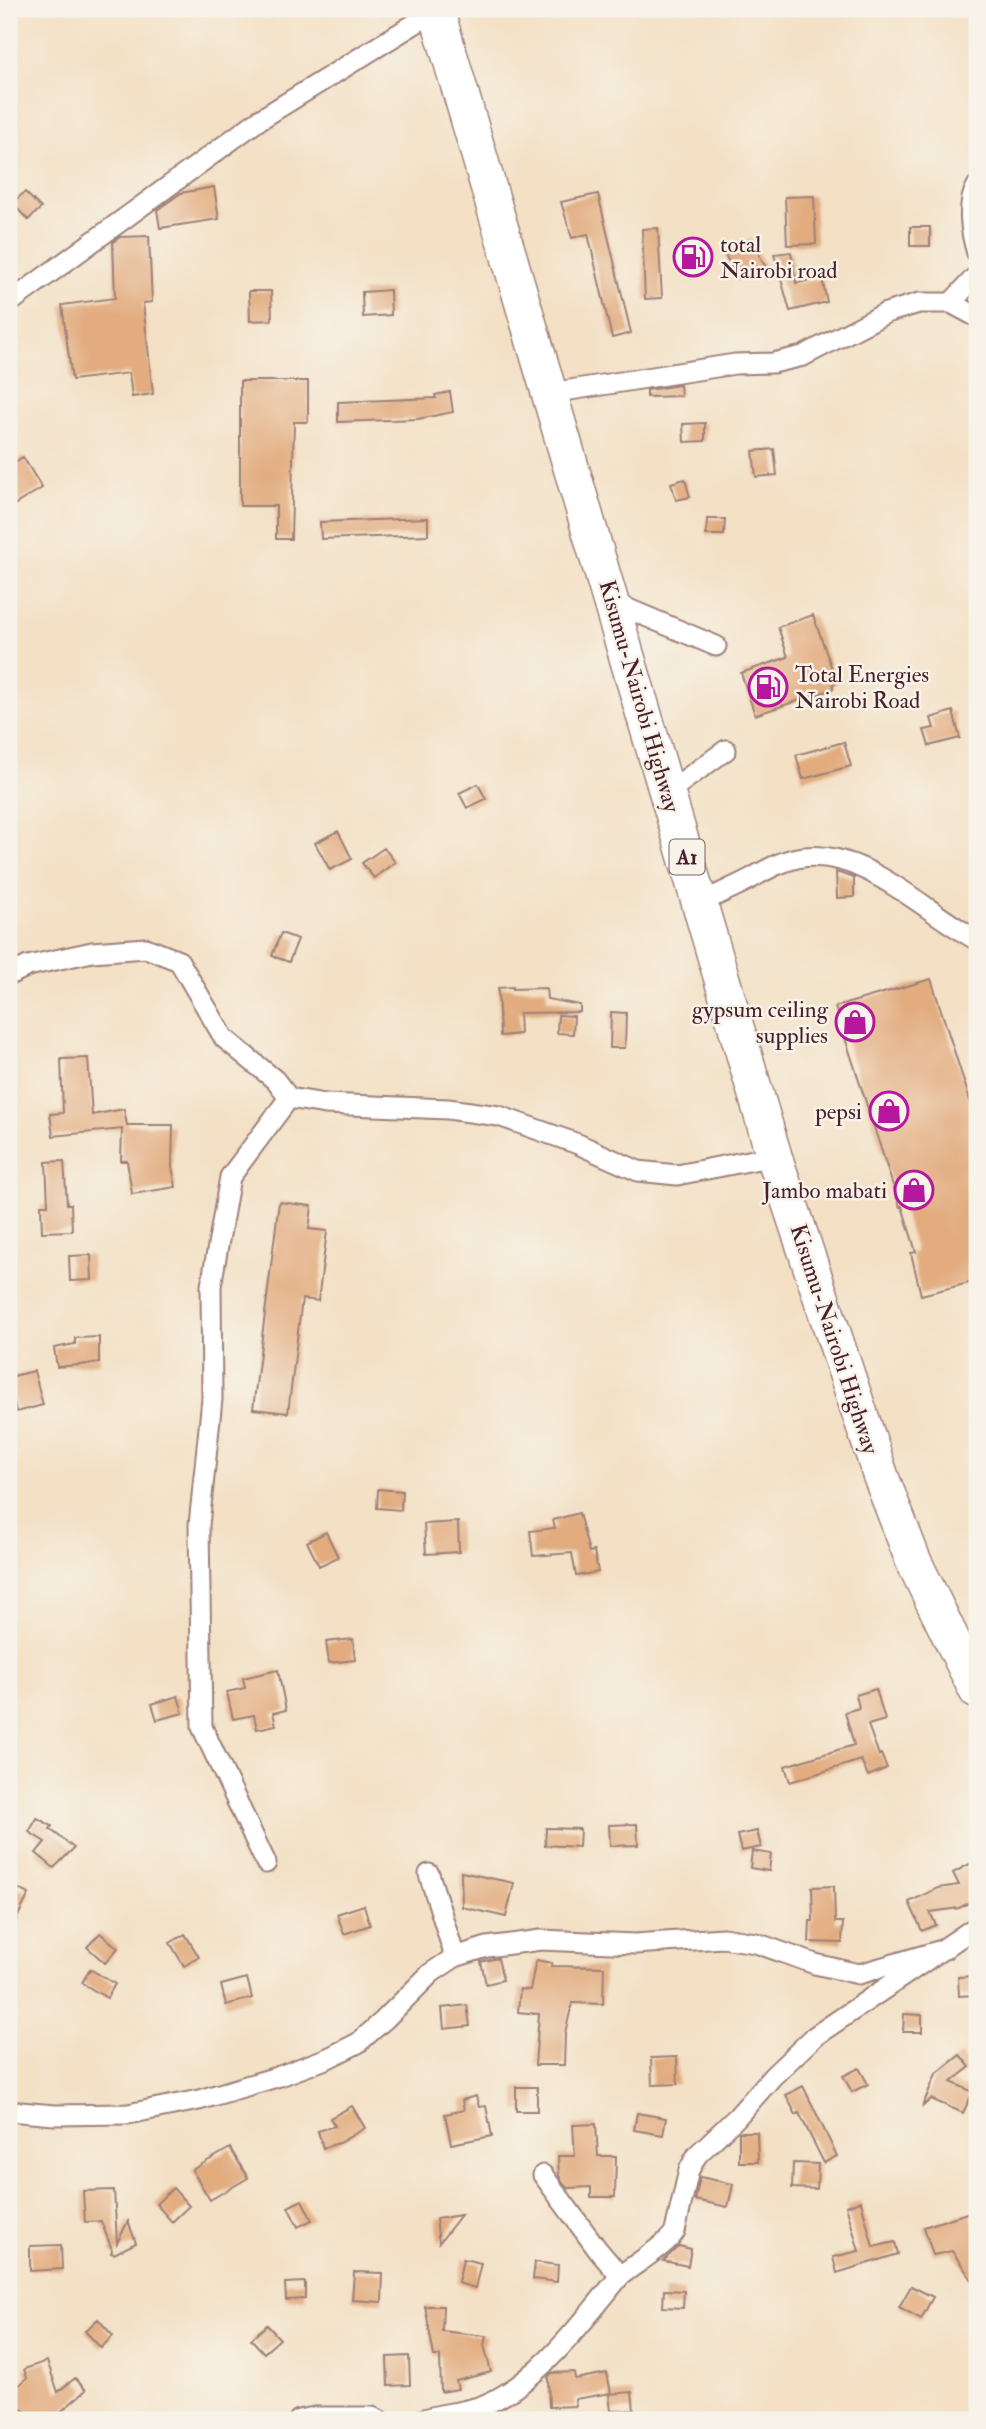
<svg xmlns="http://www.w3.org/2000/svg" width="986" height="2429" font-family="'IM FELL Double Pica',serif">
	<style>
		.building { fill: #e2ac7f }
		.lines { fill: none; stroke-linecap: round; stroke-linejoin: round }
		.street-casing { stroke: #9e8078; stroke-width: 23 }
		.highway-casing { stroke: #9e8078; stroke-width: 38 }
		.street { stroke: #fff; stroke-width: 19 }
		.highway { stroke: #fff; stroke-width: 35 }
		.labels { text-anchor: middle; stroke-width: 5; stroke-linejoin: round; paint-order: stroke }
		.shield { fill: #f7f3e8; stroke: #7e5f64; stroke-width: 2 }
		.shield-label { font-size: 21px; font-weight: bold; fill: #4a1f2b }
		.poi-label { font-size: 23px; fill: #4a1f2b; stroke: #f7f3e8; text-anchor: end }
		.street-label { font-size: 23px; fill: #4a1f2b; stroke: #f7f3e8 }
	</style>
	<rect width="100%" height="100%" fill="#f7f3e8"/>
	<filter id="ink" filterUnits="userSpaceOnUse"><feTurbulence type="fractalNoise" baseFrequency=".0143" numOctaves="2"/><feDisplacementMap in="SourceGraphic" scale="14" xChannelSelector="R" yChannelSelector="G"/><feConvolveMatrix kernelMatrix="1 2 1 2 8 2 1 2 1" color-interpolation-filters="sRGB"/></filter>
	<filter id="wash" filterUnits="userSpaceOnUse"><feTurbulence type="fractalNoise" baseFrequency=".00686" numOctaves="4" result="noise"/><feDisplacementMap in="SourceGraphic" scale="28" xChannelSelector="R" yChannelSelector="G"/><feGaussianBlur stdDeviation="1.57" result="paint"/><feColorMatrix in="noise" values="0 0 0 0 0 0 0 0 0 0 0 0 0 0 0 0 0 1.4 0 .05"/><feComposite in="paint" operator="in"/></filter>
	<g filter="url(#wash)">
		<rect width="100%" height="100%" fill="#f3e0c5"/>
		<g id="blocks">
			<path class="building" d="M 214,187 L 219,219 L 160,228 L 157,210 L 181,193 Z
				M 25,192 L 41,208 L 28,220 L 12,203 Z
				M 598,194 L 631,333 L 612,338 L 588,234 L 572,238 L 561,202 Z
				M 814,196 L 816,244 L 787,245 L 785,197 Z
				M 910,227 L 930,227 L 930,246 L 910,246 Z
				M 658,228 L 662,298 L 645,299 L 642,229 Z
				M 149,236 L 152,302 L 143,303 L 153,394 L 132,397 L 129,373 L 72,380 L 62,305 L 115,298 L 113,242 L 120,237 Z
				M 751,239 L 765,266 L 738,279 L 724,253 Z
				M 791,252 L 796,283 L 822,278 L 827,302 L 790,311 L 774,254 Z
				M 390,290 L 391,315 L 363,317 L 362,292 Z
				M 249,291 L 271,291 L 272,320 L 250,321 Z
				M 240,381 L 308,381 L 308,422 L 294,422 L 291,539 L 276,539 L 276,506 L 240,506 Z
				M 680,385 L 681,396 L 647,397 L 647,390 Z
				M 450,392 L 453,412 L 418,419 L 338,422 L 338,402 L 436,398 L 435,395 Z
				M 705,423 L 705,441 L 684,442 L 683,424 Z
				M 774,449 L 777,475 L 756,477 L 753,451 Z
				M 23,457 L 42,488 L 9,508 L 9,466 Z
				M 685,479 L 690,497 L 676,500 L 671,483 Z
				M 428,518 L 428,535 L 321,539 L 320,522 Z
				M 707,519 L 725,519 L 724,535 L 706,535 Z
				M 813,615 L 837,683 L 833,684 L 833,689 L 755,715 L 741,673 L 788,657 L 778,627 Z
				M 953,711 L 960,738 L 929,746 L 924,730 L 934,728 L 931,718 Z
				M 844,742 L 851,766 L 803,779 L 796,755 Z
				M 478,784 L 486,799 L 467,808 L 459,793 Z
				M 338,831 L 352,859 L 330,870 L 315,843 Z
				M 384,848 L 395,862 L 374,878 L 362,863 Z
				M 836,872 L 854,878 L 854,897 L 837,898 Z
				M 281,933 L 298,939 L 289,962 L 272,956 Z
				M 931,979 L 977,1122 L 977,1281 L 921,1295 L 911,1253 L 916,1252 L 902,1206 L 900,1207 L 835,1007 Z
				M 513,987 L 513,989 L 546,988 L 547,999 L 580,1005 L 580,1012 L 519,1013 L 520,1034 L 500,1036 L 498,988 Z
				M 611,1012 L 626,1013 L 625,1048 L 610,1048 Z
				M 558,1015 L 574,1016 L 573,1034 L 557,1033 Z
				M 88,1058 L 92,1115 L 124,1109 L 127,1125 L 173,1125 L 172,1167 L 176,1187 L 132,1194 L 127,1161 L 121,1161 L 122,1129 L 53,1136 L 50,1114 L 63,1113 L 61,1059 Z
				M 64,1161 L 67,1204 L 71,1204 L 72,1231 L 42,1232 L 41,1205 L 48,1205 L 46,1162 Z
				M 279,1202 L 312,1206 L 309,1229 L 327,1231 L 318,1301 L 302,1299 L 288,1413 L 253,1409 Z
				M 91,1255 L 92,1280 L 70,1281 L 69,1256 Z
				M 99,1337 L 99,1363 L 57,1367 L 54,1348 L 75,1344 L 75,1338 Z
				M 34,1371 L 43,1405 L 16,1412 L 9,1377 Z
				M 378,1489 L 402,1491 L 401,1510 L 377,1508 Z
				M 579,1513 L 589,1552 L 594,1551 L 598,1572 L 576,1576 L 572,1553 L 533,1556 L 530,1531 L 555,1528 L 553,1520 Z
				M 458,1522 L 459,1552 L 426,1554 L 424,1524 Z
				M 326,1532 L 338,1557 L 319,1566 L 307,1542 Z
				M 353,1639 L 355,1660 L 329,1663 L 326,1642 Z
				M 278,1670 L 286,1710 L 273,1713 L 276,1725 L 257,1729 L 254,1715 L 233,1719 L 227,1692 L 245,1688 L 243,1678 Z
				M 876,1689 L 885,1720 L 868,1725 L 879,1755 L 881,1754 L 887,1768 L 868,1776 L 861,1760 L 790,1782 L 785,1766 L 854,1745 L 845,1712 L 859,1708 L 856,1695 Z
				M 178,1696 L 183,1713 L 157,1720 L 152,1704 Z
				M 37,1818 L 52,1826 L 50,1829 L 74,1848 L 54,1868 L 36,1853 L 45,1842 L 29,1832 Z
				M 637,1824 L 638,1845 L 610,1846 L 609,1825 Z
				M 546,1828 L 580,1829 L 579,1847 L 545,1845 Z
				M 757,1831 L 761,1847 L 741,1851 L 737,1835 Z
				M 752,1851 L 771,1854 L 769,1871 L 750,1868 Z
				M 977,1860 L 977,1899 L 959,1908 L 930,1912 L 936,1925 L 922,1931 L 909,1902 L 938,1888 L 959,1885 L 953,1873 Z
				M 461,1872 L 514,1883 L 506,1917 L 462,1907 Z
				M 9,1884 L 29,1894 L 9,1934 Z
				M 834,1886 L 835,1922 L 843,1922 L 842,1943 L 809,1942 L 810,1921 L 813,1921 L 812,1887 Z
				M 364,1905 L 370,1925 L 344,1934 L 337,1914 Z
				M 100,1933 L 118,1948 L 105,1963 L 87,1947 Z
				M 185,1934 L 199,1957 L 184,1966 L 170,1943 Z
				M 498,1958 L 503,1980 L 486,1984 L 481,1962 Z
				M 536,1960 L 552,1963 L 551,1966 L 604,1967 L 603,2004 L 572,2003 L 565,2034 L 564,2065 L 535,2065 L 539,2014 L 518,2012 L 520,1989 L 530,1990 Z
				M 90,1969 L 115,1984 L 107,1998 L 82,1983 Z
				M 977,1976 L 977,1995 L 959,1996 L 958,1977 Z
				M 247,1978 L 252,1998 L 226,2005 L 221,1985 Z
				M 467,2005 L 470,2026 L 444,2029 L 442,2008 Z
				M 904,2014 L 922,2015 L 922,2032 L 903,2032 Z
				M 960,2055 L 970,2067 L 951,2082 L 973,2092 L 963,2113 L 931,2099 L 922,2107 L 936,2074 Z
				M 677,2057 L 678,2084 L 652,2085 L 651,2058 Z
				M 859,2068 L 868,2084 L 852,2092 L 843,2076 Z
				M 803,2086 L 837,2156 L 824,2163 L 799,2113 L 796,2115 L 786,2095 Z
				M 516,2087 L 537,2087 L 537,2111 L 516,2111 Z
				M 476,2096 L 479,2107 L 486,2106 L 492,2136 L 451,2144 L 445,2114 L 464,2110 L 462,2100 Z
				M 352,2106 L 365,2128 L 339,2143 L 323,2148 L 318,2131 L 335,2126 L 330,2118 Z
				M 637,2113 L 666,2118 L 663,2135 L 634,2130 Z
				M 596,2124 L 598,2156 L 616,2156 L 615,2197 L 591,2197 L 591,2187 L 567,2188 L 559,2176 L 558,2156 L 575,2156 L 573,2125 Z
				M 739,2132 L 757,2132 L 758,2162 L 739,2162 Z
				M 230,2148 L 248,2178 L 210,2200 L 192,2170 Z
				M 793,2163 L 818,2164 L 817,2189 L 792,2188 Z
				M 700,2177 L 733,2184 L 728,2207 L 695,2200 Z
				M 173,2188 L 189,2206 L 172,2222 L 156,2204 Z
				M 114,2190 L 117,2243 L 128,2221 L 136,2243 L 114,2254 L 111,2253 L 112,2250 L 101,2221 L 85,2222 L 83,2191 Z
				M 302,2200 L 312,2220 L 298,2227 L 288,2207 Z
				M 861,2201 L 873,2247 L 895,2242 L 898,2254 L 837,2273 L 833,2257 L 859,2251 L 846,2206 Z
				M 970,2212 L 977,2232 L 977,2287 L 952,2251 L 933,2255 L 924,2227 Z
				M 461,2215 L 439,2243 L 436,2219 Z
				M 61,2245 L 62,2269 L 30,2271 L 30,2246 Z
				M 679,2246 L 691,2249 L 688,2266 L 663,2261 Z
				M 463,2259 L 481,2263 L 475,2288 L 458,2283 Z
				M 535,2262 L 558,2265 L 557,2282 L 533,2279 Z
				M 354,2272 L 383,2273 L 382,2302 L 352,2300 Z
				M 305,2282 L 305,2299 L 286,2300 L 285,2283 Z
				M 911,2286 L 933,2297 L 921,2319 L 899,2307 Z
				M 664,2290 L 684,2291 L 683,2308 L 663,2307 Z
				M 425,2306 L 443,2306 L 442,2331 L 486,2336 L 484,2345 L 491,2372 L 456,2381 L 458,2389 L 441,2392 L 440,2356 L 434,2356 Z
				M 98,2319 L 113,2336 L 101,2348 L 85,2331 Z
				M 267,2325 L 280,2339 L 264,2353 L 251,2339 Z
				M 409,2356 L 410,2385 L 388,2386 L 387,2357 Z
				M 47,2361 L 58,2392 L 75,2378 L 86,2390 L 63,2410 L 56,2420 L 40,2420 L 21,2409 L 9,2418 L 9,2394 L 27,2378 L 24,2369 Z
				M 574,2372 L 575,2379 L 607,2373 L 611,2393 L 575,2399 L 576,2406 L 549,2407 L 548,2377 L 552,2373 Z
				M 632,2392 L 634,2410 L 611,2411 L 609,2394 Z"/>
		</g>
	</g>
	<g filter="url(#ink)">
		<use href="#blocks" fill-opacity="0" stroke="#9e8078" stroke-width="2"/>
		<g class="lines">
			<defs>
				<path id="street" d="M 977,186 C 966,204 971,234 977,253
					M 9,303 L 259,120 L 437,10
					M 951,303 L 977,275
					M 551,393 L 735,364 L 773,363 L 803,356 L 886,313 L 919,303 L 951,303 L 977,317
					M 612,602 L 716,646
					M 668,792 L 726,750
					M 700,903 C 716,895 733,888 748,880 C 764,871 779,862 797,858 C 861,845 924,912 977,940
					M 9,975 L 28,966 L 92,952 L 146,948 L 179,961 L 224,1038 L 275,1080 L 289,1098 L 325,1104 L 448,1109 L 499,1116 L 578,1144 L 638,1171 L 677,1175 L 774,1156
					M 266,1863 L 202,1727 L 199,1525 L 212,1399 L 211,1286 L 230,1177 L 289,1098
					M 429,1874 L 455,1957
					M 9,2111 L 54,2115 L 128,2114 L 199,2100 L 280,2076 L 328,2058 L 358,2043 L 384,2020 L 431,1973 L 455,1957 L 487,1947 L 541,1940 L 635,1944 L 723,1938 L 756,1943 L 815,1964 L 859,1974 L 945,1949
					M 543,2175 L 598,2250 L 620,2276 C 633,2265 669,2244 675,2231 L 689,2170 L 697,2155 L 737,2117 L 773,2076 L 815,2036 L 977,1926
					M 299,2420 L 314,2417 L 372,2417 L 379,2420
					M 421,2420 C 441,2413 464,2413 484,2405 C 538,2383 584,2320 620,2276"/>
				<path id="highway" d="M 436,9 L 774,1156 L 881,1477 L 913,1560 L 977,1691"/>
			</defs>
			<use href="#street" class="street-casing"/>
			<use href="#highway" class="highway-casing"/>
			<use href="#street" class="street"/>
			<use href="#highway" class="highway"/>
		</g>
	</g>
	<defs>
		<symbol id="fuel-ring" viewBox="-11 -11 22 22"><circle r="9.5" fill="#f7f3e8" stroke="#b5179e" stroke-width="1.5"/><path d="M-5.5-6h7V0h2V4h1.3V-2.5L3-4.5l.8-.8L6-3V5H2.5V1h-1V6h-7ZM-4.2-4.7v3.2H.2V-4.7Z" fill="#b5179e"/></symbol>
		<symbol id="shop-ring" viewBox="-11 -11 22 22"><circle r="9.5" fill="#f7f3e8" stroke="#b5179e" stroke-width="1.5"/><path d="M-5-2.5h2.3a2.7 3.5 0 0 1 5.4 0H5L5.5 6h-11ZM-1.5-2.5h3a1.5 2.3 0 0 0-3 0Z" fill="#b5179e"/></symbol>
	</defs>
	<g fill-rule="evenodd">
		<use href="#fuel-ring" x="671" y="235" width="44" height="44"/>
		<use href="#fuel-ring" x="746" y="665" width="44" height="44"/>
		<use href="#shop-ring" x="833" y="1000" width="44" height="44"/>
		<use href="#shop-ring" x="867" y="1089" width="44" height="44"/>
		<use href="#shop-ring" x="892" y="1168" width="44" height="44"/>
	</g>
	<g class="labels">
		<rect class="shield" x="669.5" y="839.5" width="35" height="35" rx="5"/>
		<g class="shield-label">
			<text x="687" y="864">A1</text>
		</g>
		<g class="poi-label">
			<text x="720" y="252" text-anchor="start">total<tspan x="720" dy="26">Nairobi road</tspan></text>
			<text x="795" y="682" text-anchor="start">Total Energies<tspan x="795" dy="26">Nairobi Road</tspan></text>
			<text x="828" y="1017">gypsum ceiling<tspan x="828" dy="26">supplies</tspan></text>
			<text x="862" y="1119">pepsi</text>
			<text x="887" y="1198">Jambo mabati</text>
		</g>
		<g class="street-label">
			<text transform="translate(640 696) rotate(74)" y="8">Kisumu-Nairobi Highway</text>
			<text transform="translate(835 1339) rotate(72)" y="8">Kisumu-Nairobi Highway</text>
		</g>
	</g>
	<rect width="986" height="2429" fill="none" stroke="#f7f3e8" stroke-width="35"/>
</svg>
